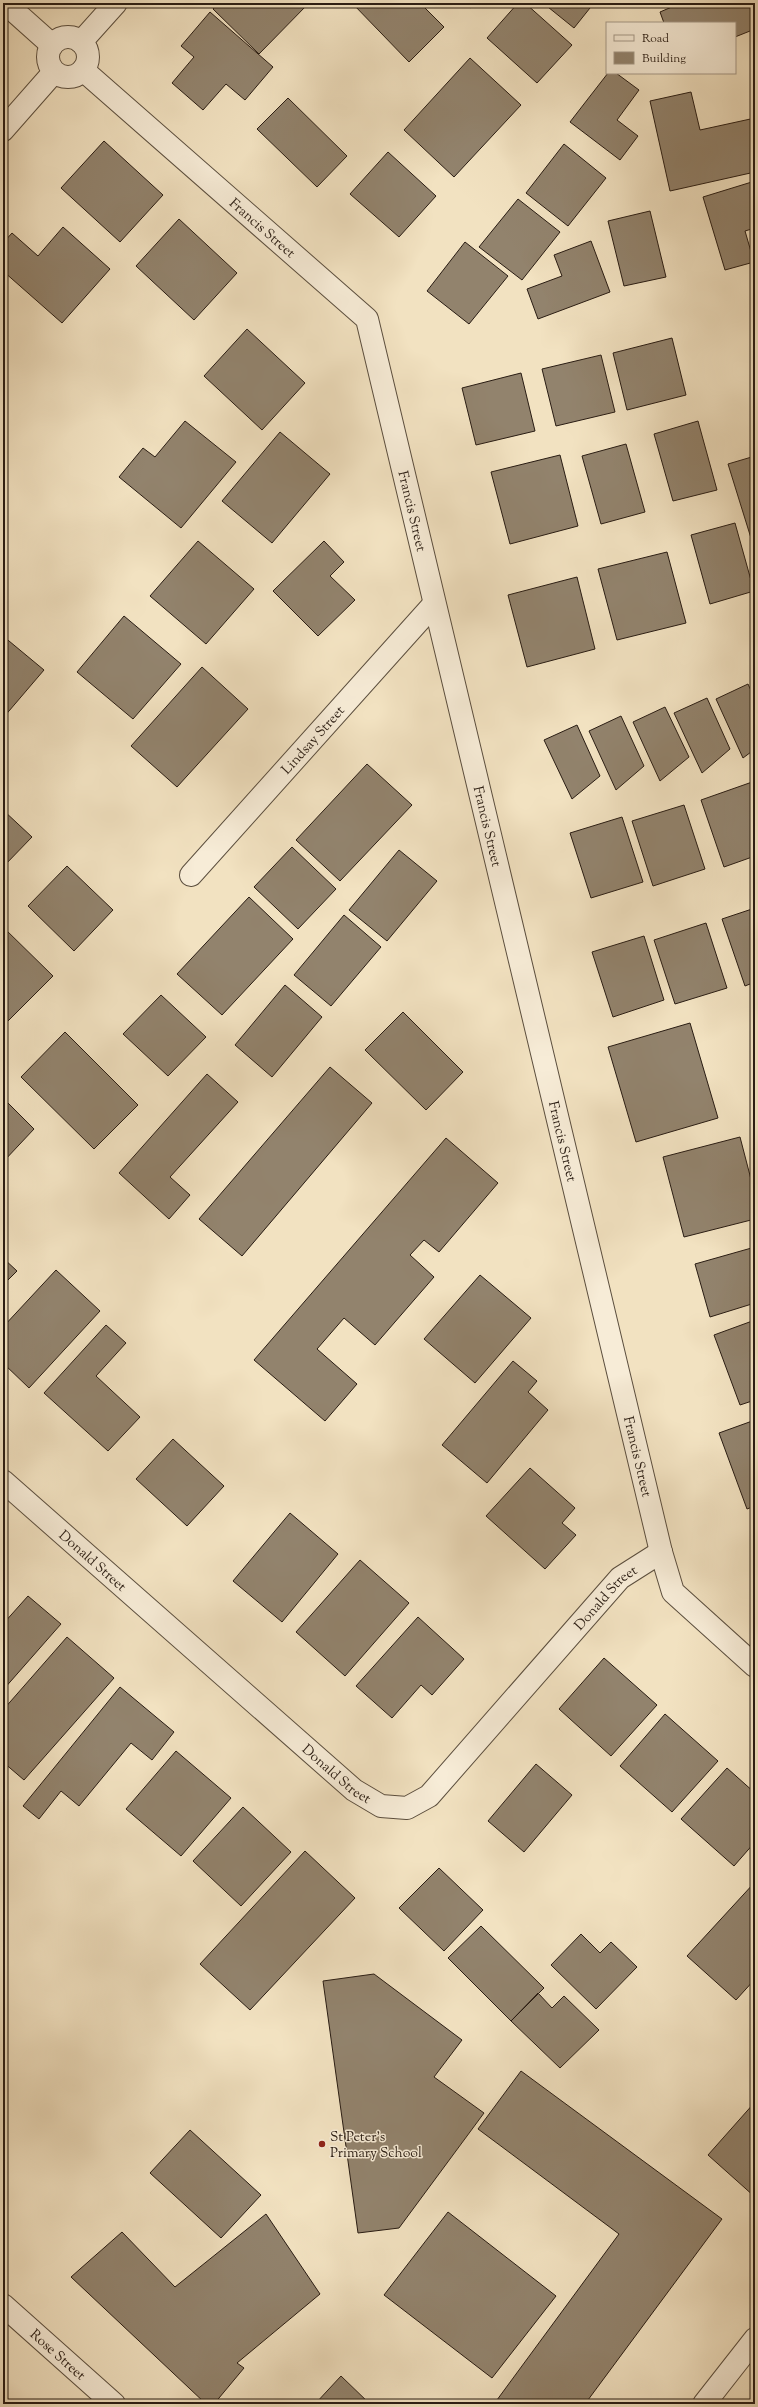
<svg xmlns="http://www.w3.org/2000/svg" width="758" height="2407" font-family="'Sorts Mill Goudy',serif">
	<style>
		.building { fill: #92836d; stroke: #291c13 }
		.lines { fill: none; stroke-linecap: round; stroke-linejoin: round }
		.minor-casing { stroke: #5b4e3e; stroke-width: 24 }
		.minor { stroke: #f7ecd7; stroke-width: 22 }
		.poi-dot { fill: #8f2418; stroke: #f7ecd7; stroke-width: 1.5 }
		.labels { text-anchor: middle; stroke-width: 3; stroke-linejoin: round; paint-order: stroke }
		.street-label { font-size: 14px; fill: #291c13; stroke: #f7ecd7 }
		.poi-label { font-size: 14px; fill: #291c13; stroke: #f7ecd7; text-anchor: start }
	</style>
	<rect width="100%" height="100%" fill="#f2e2c1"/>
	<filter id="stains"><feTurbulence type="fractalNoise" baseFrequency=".005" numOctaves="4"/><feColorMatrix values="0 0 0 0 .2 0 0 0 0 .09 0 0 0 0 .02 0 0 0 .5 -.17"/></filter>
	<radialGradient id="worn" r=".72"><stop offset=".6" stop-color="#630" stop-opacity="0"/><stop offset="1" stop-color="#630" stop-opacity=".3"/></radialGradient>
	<path class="building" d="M 218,3 L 305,3 L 307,5 L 259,54 L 213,9 Z
		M 352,3 L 420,3 L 444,27 L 409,62 Z
		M 465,3 L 476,3 L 471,8 Z
		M 518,3 L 525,3 L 572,45 L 537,83 L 487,38 Z
		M 543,3 L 594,3 L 574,28 Z
		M 681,3 L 755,3 L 755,29 L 735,37 L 735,23 L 664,23 L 660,12 Z
		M 210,12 L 273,67 L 245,100 L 226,84 L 203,110 L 172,83 L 194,57 L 181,46 Z
		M 470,58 L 521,105 L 454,177 L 404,130 Z
		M 608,73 L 616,73 L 639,90 L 617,120 L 638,136 L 620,160 L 570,122 Z
		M 691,92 L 700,130 L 755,118 L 755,172 L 670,191 L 650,101 Z
		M 288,98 L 347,156 L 317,187 L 257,129 Z
		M 104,141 L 163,195 L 120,242 L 61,188 Z
		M 564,144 L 606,178 L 568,226 L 526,193 Z
		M 388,152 L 436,196 L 399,237 L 350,194 Z
		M 755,181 L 755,228 L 745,231 L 754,262 L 725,270 L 703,197 Z
		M 518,199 L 560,232 L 522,280 L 479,247 Z
		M 650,211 L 666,277 L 624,286 L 608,221 Z
		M 179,219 L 237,273 L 194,320 L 136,266 Z
		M 63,227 L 110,269 L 62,323 L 3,271 L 3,243 L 12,233 L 38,256 Z
		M 591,241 L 610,292 L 538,319 L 527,289 L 562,276 L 554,255 Z
		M 465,242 L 508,276 L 469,324 L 427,291 Z
		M 247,329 L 305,383 L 262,430 L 204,376 Z
		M 672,338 L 686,395 L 627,410 L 613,353 Z
		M 601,355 L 615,412 L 556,426 L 542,369 Z
		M 521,373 L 535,431 L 476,445 L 462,388 Z
		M 185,421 L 236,462 L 181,528 L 119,477 L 143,448 L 155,457 Z
		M 698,421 L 717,490 L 673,501 L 654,434 Z
		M 280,432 L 330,474 L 272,543 L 222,501 Z
		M 626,444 L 645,512 L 601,524 L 582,456 Z
		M 560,455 L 578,526 L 510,544 L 491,472 Z
		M 755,456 L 755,551 L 728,464 Z
		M 735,523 L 754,591 L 710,604 L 691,535 Z
		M 198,541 L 254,589 L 206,644 L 150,596 Z
		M 324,541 L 344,562 L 330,576 L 355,600 L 318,636 L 273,591 Z
		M 667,552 L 686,623 L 617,640 L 598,569 Z
		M 577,577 L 595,649 L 527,667 L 508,595 Z
		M 124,616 L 181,664 L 133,719 L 77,672 Z
		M 3,636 L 44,670 L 3,718 Z
		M 202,667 L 248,709 L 177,787 L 131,746 Z
		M 748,684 L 755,699 L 755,749 L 743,758 L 716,699 Z
		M 707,698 L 730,749 L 702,773 L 674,713 Z
		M 665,707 L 689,757 L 660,781 L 633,722 Z
		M 621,716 L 644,766 L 616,790 L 589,731 Z
		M 577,725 L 600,776 L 572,799 L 544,740 Z
		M 367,764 L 412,805 L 340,881 L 296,840 Z
		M 755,781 L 755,856 L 724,867 L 701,800 Z
		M 684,805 L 705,869 L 653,886 L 632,821 Z
		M 3,810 L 32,837 L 3,867 Z
		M 622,817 L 643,882 L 591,898 L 570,833 Z
		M 292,847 L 336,889 L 298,929 L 254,887 Z
		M 399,850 L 437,881 L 387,941 L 349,910 Z
		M 67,866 L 113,910 L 74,951 L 28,906 Z
		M 249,897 L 293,939 L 222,1015 L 177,974 Z
		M 755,908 L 755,982 L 745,986 L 722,919 Z
		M 344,915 L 381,947 L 331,1006 L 294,975 Z
		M 706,923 L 727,988 L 675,1004 L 654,940 Z
		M 4,928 L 53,976 L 3,1026 L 3,930 Z
		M 644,936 L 664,1000 L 613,1017 L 592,952 Z
		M 285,985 L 322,1017 L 272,1077 L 235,1045 Z
		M 161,995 L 206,1037 L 168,1076 L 123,1034 Z
		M 403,1012 L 463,1072 L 426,1110 L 365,1050 Z
		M 690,1023 L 718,1118 L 636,1142 L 608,1047 Z
		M 65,1032 L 138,1105 L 94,1149 L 21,1077 Z
		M 330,1067 L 372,1103 L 242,1256 L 199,1219 Z
		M 207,1074 L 238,1102 L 170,1177 L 190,1195 L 169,1219 L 119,1173 Z
		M 3,1098 L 34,1129 L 3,1162 Z
		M 740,1137 L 753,1187 L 755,1186 L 755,1219 L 684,1237 L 663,1157 Z
		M 446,1138 L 498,1183 L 439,1252 L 424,1240 L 410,1255 L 434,1277 L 375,1345 L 344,1318 L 317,1349 L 357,1384 L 325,1421 L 254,1360 Z
		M 755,1247 L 755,1303 L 710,1317 L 695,1264 Z
		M 3,1258 L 17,1271 L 3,1285 Z
		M 56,1270 L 100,1311 L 29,1388 L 3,1363 L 3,1327 Z
		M 480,1275 L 531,1318 L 475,1383 L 424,1339 Z
		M 755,1320 L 755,1400 L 740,1405 L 714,1335 Z
		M 106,1325 L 126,1343 L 96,1376 L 140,1417 L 108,1451 L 44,1393 Z
		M 513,1361 L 537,1381 L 528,1392 L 548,1410 L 487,1483 L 442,1445 Z
		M 755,1420 L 755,1506 L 747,1509 L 719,1433 Z
		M 173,1439 L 224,1486 L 187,1526 L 136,1479 Z
		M 530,1468 L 575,1508 L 562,1523 L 576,1535 L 545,1569 L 486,1516 Z
		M 290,1513 L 338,1554 L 282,1622 L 233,1581 Z
		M 360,1560 L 409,1603 L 345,1676 L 296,1632 Z
		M 28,1596 L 61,1624 L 3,1690 L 3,1624 Z
		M 418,1617 L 464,1659 L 432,1695 L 421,1685 L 392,1718 L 356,1686 Z
		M 67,1637 L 114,1678 L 24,1780 L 3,1762 L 3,1710 Z
		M 604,1658 L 657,1705 L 611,1756 L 559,1709 Z
		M 120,1687 L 174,1732 L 152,1760 L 131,1743 L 79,1806 L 61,1791 L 39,1819 L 23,1806 Z
		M 665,1714 L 718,1761 L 672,1812 L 620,1766 Z
		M 176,1751 L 231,1798 L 181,1856 L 126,1809 Z
		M 536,1764 L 572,1795 L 524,1852 L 488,1821 Z
		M 727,1768 L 755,1793 L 755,1842 L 734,1866 L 681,1819 Z
		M 243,1807 L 291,1852 L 241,1906 L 193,1861 Z
		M 305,1851 L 355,1898 L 250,2010 L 200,1964 Z
		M 439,1868 L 483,1910 L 444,1951 L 399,1908 Z
		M 755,1882 L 755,1979 L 736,2000 L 687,1956 Z
		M 481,1926 L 544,1988 L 511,2021 L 448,1958 Z
		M 581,1934 L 600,1953 L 611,1942 L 637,1967 L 596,2009 L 551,1965 Z
		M 374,1974 L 462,2040 L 434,2077 L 484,2113 L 399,2228 L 358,2233 L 323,1981 Z
		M 538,1993 L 552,2008 L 564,1996 L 599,2030 L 560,2068 L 511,2021 Z
		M 521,2071 L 722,2219 L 585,2404 L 494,2404 L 619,2234 L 478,2129 Z
		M 755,2102 L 755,2197 L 708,2155 Z
		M 190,2130 L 261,2195 L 221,2238 L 150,2173 Z
		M 448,2212 L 556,2296 L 492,2378 L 384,2295 Z
		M 266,2214 L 320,2294 L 237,2363 L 244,2368 L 214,2404 L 206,2404 L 71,2277 L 122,2232 L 175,2287 Z
		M 341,2376 L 370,2404 L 315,2404 Z"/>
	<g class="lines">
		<defs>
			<g id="minor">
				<path d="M 5,3 L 52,45"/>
				<circle cx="68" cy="57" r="20"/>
				<path d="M 81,42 L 116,3"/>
				<path id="s1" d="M 83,70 L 367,319 L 661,1552 L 673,1592 L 755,1666"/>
				<path d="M 3,130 L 54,72"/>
				<path id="s2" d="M 191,875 L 434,604"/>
				<path id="s3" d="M 3,1481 L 354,1790 L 381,1806 L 407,1808 L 429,1796 L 620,1578 L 661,1552"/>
				<path id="s4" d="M 3,2305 L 114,2404"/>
				<path d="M 704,2404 L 755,2339"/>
			</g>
		</defs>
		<use href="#minor" class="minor-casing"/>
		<use href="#minor" class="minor"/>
	</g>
	<circle class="poi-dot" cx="322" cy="2144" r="4"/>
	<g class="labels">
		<g class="street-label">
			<text dy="5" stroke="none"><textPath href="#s1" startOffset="239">Francis Street</textPath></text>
			<text dy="5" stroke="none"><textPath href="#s1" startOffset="575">Francis Street</textPath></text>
			<text dy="5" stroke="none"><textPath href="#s2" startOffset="182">Lindsay Street</textPath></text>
			<text dy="5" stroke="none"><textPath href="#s1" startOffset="899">Francis Street</textPath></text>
			<text dy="5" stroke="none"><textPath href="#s1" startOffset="1223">Francis Street</textPath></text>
			<text dy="5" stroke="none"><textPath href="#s1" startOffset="1547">Francis Street</textPath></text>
			<text dy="5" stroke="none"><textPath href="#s3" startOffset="120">Donald Street</textPath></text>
			<text dy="5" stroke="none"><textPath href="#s3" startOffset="816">Donald Street</textPath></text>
			<text dy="5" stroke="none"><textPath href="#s3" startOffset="444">Donald Street</textPath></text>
			<text dy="5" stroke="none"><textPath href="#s4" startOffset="74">Rose Street</textPath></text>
		</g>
		<g class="poi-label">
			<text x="330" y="2141">St Peter's<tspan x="330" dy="16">Primary School</tspan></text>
		</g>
	</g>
	<rect width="758" height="2407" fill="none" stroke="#f2e2c1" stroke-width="16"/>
	<rect x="4" y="4" width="750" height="2399" fill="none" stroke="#291c13" stroke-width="2"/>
	<rect x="8" y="8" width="742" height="2391" fill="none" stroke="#291c13"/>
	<rect x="606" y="22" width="130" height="52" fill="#f7ecd7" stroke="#a59989"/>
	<rect x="614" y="35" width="20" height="6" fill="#f7ecd7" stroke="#a59989"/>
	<text x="642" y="42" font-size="12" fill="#291c13">Road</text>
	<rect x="614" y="52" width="20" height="12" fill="#92836d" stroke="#a59989"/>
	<text x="642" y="62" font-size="12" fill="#291c13">Building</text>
	<rect width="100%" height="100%" filter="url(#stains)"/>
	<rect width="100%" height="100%" fill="url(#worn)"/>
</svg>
